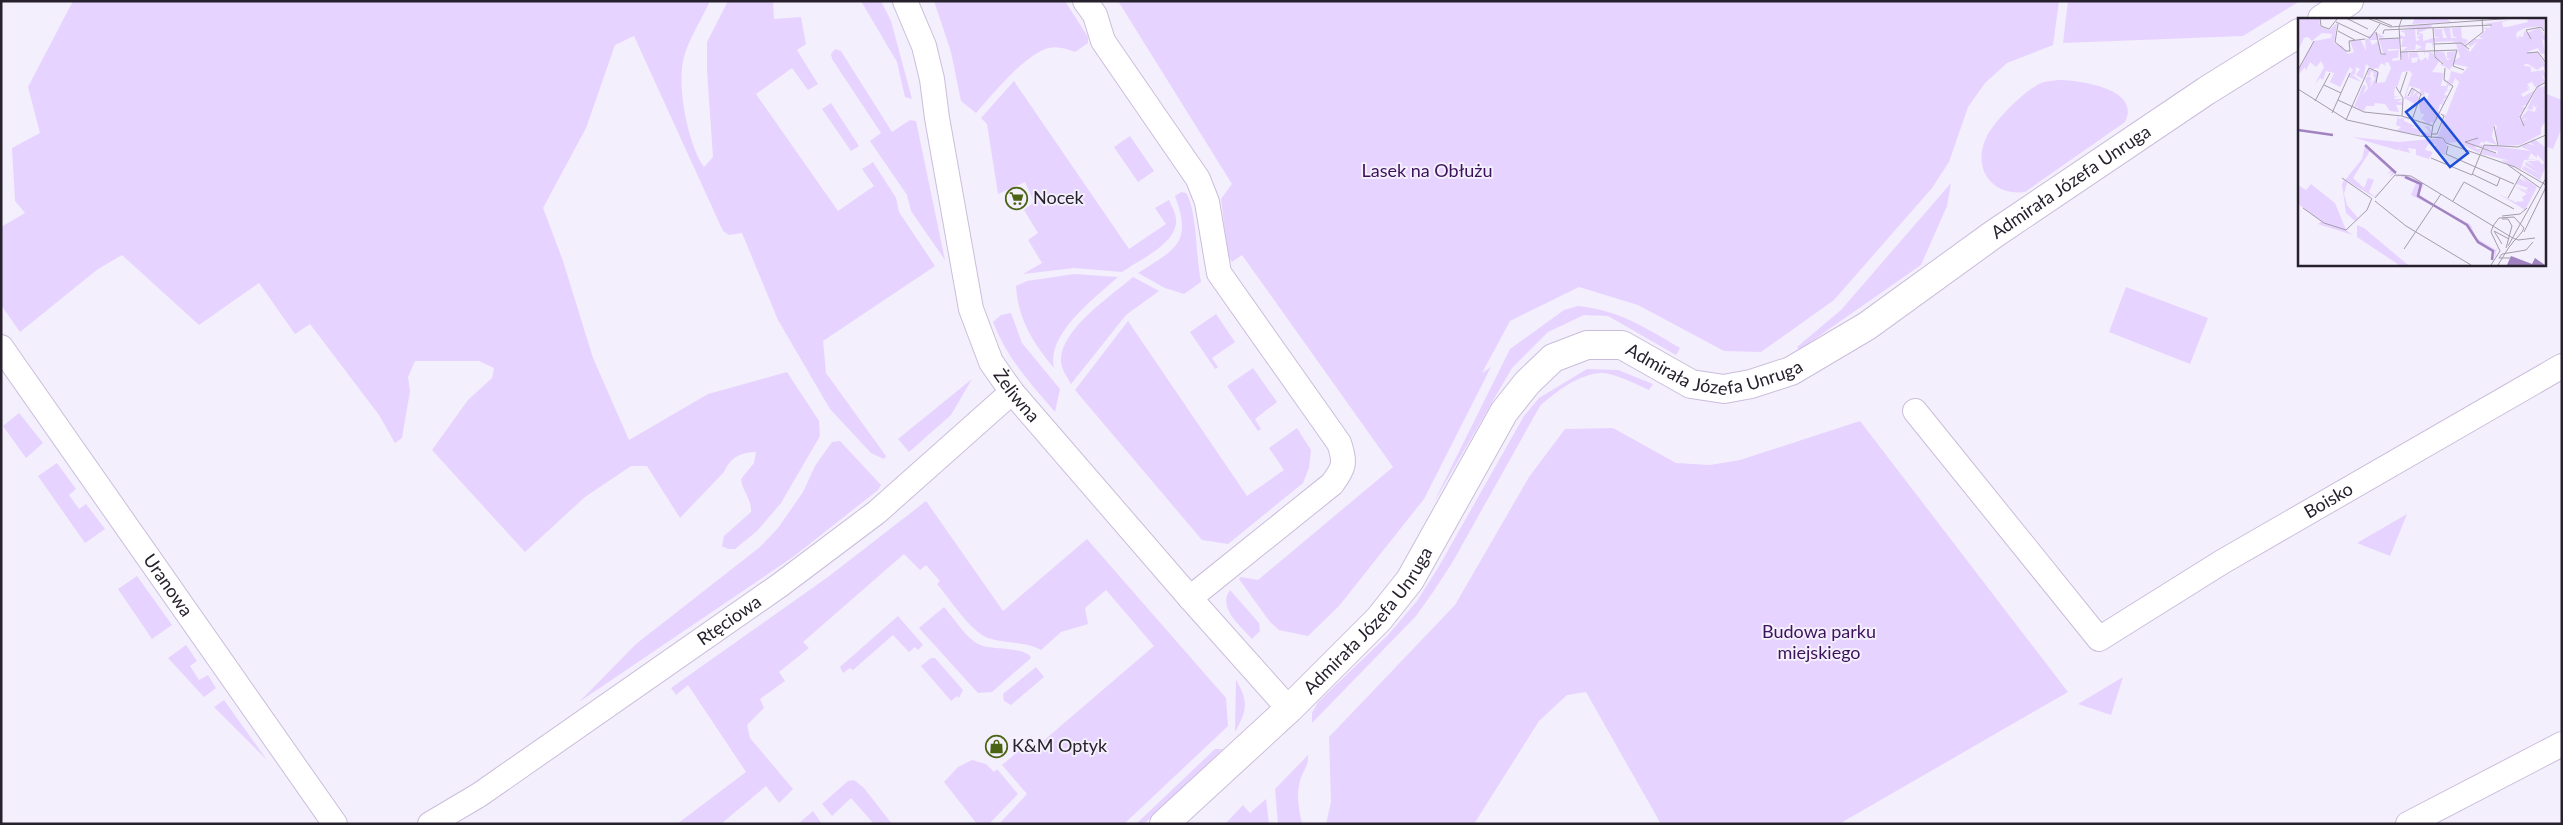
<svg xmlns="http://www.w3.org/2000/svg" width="2563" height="825" font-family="Lato,sans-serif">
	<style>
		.green { fill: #e7d3ff }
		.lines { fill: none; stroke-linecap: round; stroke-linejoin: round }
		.street-casing { stroke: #cbbddc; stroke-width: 26 }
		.secondary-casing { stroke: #cbbddc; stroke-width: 30 }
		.street { stroke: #fff; stroke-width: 24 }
		.secondary { stroke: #fff; stroke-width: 28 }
		.labels { text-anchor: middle; stroke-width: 4; stroke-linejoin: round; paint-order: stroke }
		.park-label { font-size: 18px; fill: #3d125d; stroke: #f4effc }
		.street-label { font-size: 18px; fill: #27212d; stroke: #f4effc }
		.poi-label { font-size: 18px; fill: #27212d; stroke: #f4effc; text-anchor: start }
		.inset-river { fill: none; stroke: #a183c1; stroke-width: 2.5 }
		.inset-road { fill: none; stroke: #a29da9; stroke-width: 1 }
		.view { fill: #1d4ed8; fill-opacity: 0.15; stroke: #1d4ed8; stroke-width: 2.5 }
		.inset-edge { fill: none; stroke: #27212d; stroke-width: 2.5 }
	</style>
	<rect width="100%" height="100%" fill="#f4effc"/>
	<path class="green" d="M 73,1 L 710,1 C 702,19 689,38 684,57 C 676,84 688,145 704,167 L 713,157 L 707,71 L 707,42 L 728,1 L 773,1 L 774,19 L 801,17 L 806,44 L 797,50 L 818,84 L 808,90 L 792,68 L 756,94 L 838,211 L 874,186 L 862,169 L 873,162 L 896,198 L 899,212 L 935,266 L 823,341 L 826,373 L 886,456 L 884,459 L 871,453 L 830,409 L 778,320 L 742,233 L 729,235 L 723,231 L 634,36 L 615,45 L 586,128 L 543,208 L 563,261 L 593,358 L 629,440 L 708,394 L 787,372 L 819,421 L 820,436 L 781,503 L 757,531 L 735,549 L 728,549 L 722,546 L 724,536 L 751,512 C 752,499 742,491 741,479 L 754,463 L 756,452 C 740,452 730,458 724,472 L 680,518 L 647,466 L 631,466 L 585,497 L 525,552 L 432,450 L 468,400 L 492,378 L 494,368 L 479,361 L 415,361 L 408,377 L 410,391 L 402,438 L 395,443 L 379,415 L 310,324 L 295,334 L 259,283 L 199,325 L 122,255 L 98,269 L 20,332 L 1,305 L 1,227 L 25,213 L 15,201 L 12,148 L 40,133 L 28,87 Z
		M 861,1 L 881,1 L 891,21 L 912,99 L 905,97 L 897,62 Z
		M 934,1 L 1065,1 L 1088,37 L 1088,43 L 1075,52 C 1067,49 1058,46 1049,48 C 1026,53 991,96 976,113 L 961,101 L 951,52 Z
		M 1118,1 L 2059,1 L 2053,45 L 2007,63 L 1985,83 L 1968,107 L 1949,162 L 1932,188 L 1834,300 L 1761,352 L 1724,351 L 1638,305 L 1579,287 L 1510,321 L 1482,373 L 1491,367 L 1424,499 L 1339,606 L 1308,636 L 1279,630 L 1270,622 L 1239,579 L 1241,577 L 1258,580 L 1393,467 L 1242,255 L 1232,262 L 1228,256 L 1221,199 L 1232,184 Z
		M 2068,1 L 2300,1 L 2243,36 L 2063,43 Z
		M 835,49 L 841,51 L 892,132 L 910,120 L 916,121 L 945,260 L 911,211 L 907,195 L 870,141 L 881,133 L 832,59 L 831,54 Z
		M 2058,80 C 2078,80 2142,88 2125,122 L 2025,192 C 1992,196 1972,169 1986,138 C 1995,120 2021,94 2039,84 C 2044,81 2052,81 2058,80 Z
		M 1014,81 L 1129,249 L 1166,224 L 1155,208 L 1169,200 C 1172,207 1177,215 1176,223 C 1174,245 1139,260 1122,272 L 1074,268 L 1023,274 L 1042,263 L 1028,240 L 1038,233 L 1024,210 L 1034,202 L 1025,182 L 998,194 L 987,124 L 981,118 Z
		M 2544,93 L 2562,100 L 2562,127 L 2553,149 L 2544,146 Z
		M 831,103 L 859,146 L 851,151 L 822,109 Z
		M 1130,136 L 1154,171 L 1138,182 L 1114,147 Z
		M 1951,183 L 1947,206 L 1921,265 L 1799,350 L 1797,347 L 1841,310 Z
		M 1181,192 L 1186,193 C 1197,209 1196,259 1201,282 L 1184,294 L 1165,288 L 1138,273 C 1175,249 1193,244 1175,196 Z
		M 1074,274 L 1118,277 C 1095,298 1046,334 1054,368 C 1033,343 1018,319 1016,286 L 1027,281 Z
		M 1133,277 L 1159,291 L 1126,315 L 1071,384 C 1067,377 1062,370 1061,362 C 1059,330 1110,297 1133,277 Z
		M 2126,287 L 2208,318 L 2190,364 L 2109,332 Z
		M 1578,306 C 1619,310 1646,328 1680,348 L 1676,355 L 1608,316 L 1584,315 L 1548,332 L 1512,368 L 1433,504 L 1510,349 L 1564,310 Z
		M 1011,313 L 1022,343 L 1060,389 L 1055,412 C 1030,383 1007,358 993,322 L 1001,315 Z
		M 1216,314 L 1235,342 L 1212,358 L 1218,367 L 1215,369 L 1190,332 Z
		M 1128,321 L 1247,496 L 1284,470 L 1269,448 L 1297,428 L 1311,450 L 1309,468 L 1303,483 L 1228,544 L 1202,540 L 1075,390 Z
		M 1253,368 L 1277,402 L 1255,419 L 1261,429 L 1258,431 L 1227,386 Z
		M 1587,369 L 1618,370 L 1653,384 L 1649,390 C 1636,384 1622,377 1609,374 C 1587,368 1555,392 1540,406 L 1452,563 L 1433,592 L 1416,616 L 1312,723 L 1312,713 L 1318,702 L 1388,635 L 1417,601 L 1438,568 L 1524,416 L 1539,398 Z
		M 972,379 L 951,415 L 909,452 L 898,439 Z
		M 19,413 L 43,443 L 26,458 L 3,426 Z
		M 1860,421 L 2068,692 L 1839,824 L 1661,824 L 1586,692 L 1567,695 L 1539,721 L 1474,824 L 1326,824 L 1331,802 L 1329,737 L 1455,605 L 1529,477 L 1565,429 L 1613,428 L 1676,463 L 1710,465 L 1740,460 Z
		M 840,441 L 881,485 L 878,490 L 793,557 L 579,702 L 636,644 L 760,547 L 778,528 L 803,492 L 815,466 L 832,442 Z
		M 57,463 L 76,489 L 69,495 L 79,509 L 86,504 L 105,529 L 85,543 L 38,476 Z
		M 926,501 L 1003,611 L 1087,539 L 1226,698 L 1228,726 L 1124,824 L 999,824 L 1027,794 L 1002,765 L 1022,748 L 1028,754 L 1154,646 L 1106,590 L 1085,608 L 1088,624 L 1061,632 L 1041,650 C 1025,641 1005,644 988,638 C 971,632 949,598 937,584 L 940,581 L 926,565 L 920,570 L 904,554 L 803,642 L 809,648 L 779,672 L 785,681 L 760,699 L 764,708 L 747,725 L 750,738 L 793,789 L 779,803 L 766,786 L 721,824 L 677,824 L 746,772 L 688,685 L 676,695 L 671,688 L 828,577 Z
		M 2407,514 L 2390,556 L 2357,543 Z
		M 137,576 L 172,625 L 152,639 L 118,589 Z
		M 1230,590 L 1259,623 L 1260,631 L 1252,639 C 1241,626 1217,608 1230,590 Z
		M 944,607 C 955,619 967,641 983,646 C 994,649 1028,648 1031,658 L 992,692 L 978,693 L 919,628 Z
		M 898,616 L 923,645 L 918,650 L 915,647 L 909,652 L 893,635 L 853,670 L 850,668 L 843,673 L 840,667 Z
		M 186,645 L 197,661 L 190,666 L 199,680 L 208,675 L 216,688 L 204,697 L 168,658 Z
		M 931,658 L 935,658 L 963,690 L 959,698 L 957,696 L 951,701 L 921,666 Z
		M 1036,667 L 1044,677 L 1011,705 L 1004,701 L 1003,694 Z
		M 2123,677 L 2111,715 L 2078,704 Z
		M 1236,680 C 1249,702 1247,710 1235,732 Z
		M 224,700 L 267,760 L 214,707 Z
		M 1215,749 L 1223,749 L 1144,824 L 1136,824 Z
		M 1308,755 C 1309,766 1303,770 1300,781 C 1296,795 1299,810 1302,824 L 1278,824 L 1275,789 Z
		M 972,760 L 986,764 L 994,772 L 997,769 L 1018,794 L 989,824 L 977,824 L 944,782 L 958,767 Z
		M 854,780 L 864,788 L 892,824 L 874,824 L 851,798 L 832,816 L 822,804 L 848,781 Z
		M 1266,799 L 1269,824 L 1225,824 L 1243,805 L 1250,813 Z
		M 813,811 L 822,824 L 798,824 Z"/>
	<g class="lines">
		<defs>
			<g id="street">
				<path id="s1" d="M 905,1 L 924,46 L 932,79 L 937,118 L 971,309 L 991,362 L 1012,392 L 1190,598 L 1289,709"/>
				<path d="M 1085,1 L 1095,15 L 1103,41 L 1198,179 L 1207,202 L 1219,273 L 1339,443 C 1346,463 1344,468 1332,484 L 1190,598"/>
				<path id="s2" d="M 1,347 L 335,824"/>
				<path id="s3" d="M 1915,411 L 2099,639 L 2222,562 L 2562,366"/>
				<path id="s4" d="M 430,824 L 479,795 L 780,585 L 877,512 L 1012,392"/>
				<path d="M 2408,824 L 2562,744"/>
			</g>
			<g id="secondary">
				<path d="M 2322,19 L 2349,1"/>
				<path id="s5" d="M 1164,824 L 1289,709 L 1379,619 L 1410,580 L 1504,412 L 1527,383 L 1553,358 L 1587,345 L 1622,345 L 1691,384 L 1724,389 L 1751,384 L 1791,371 L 1867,326 L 1994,234 L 2206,91 L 2299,33"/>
			</g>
		</defs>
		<use href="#street" class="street-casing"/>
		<use href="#secondary" class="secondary-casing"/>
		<use href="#street" class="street"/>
		<use href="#secondary" class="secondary"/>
	</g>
	<defs>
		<symbol id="supermarket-ring" viewBox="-11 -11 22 22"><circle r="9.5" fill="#f4effc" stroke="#4a6413" stroke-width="1.5"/><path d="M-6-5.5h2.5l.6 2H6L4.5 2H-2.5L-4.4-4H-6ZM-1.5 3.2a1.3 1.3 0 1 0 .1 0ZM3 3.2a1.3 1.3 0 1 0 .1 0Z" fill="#4a6413"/></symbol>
		<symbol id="shop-ring" viewBox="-11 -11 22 22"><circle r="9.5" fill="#f4effc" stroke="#4a6413" stroke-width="1.5"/><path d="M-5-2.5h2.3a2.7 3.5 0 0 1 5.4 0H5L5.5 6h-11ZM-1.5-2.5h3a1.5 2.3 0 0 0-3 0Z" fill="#4a6413"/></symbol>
	</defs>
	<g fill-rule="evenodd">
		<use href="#supermarket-ring" x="1004" y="186" width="25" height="25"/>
		<use href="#shop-ring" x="984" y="734" width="25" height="25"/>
	</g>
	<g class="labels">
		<g class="park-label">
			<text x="1427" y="177">Lasek na Obłużu</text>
			<text x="1819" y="638">Budowa parku<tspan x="1819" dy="21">miejskiego</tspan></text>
		</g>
		<g class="street-label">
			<text dy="6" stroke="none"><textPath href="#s5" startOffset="1204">Admirała Józefa Unruga</textPath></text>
			<text dy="6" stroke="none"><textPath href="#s5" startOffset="784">Admirała Józefa Unruga</textPath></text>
			<text dy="6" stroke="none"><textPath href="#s1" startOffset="415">Żeliwna</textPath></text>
			<text dy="6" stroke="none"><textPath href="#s3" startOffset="561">Boisko</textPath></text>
			<text dy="6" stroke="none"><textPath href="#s2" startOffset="291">Uranowa</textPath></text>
			<text dy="6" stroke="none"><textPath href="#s4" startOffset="362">Rtęciowa</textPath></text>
			<text dy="6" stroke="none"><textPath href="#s5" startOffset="289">Admirała Józefa Unruga</textPath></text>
		</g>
		<g class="poi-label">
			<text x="1033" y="204">Nocek</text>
			<text x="1012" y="752">K&amp;M Optyk</text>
		</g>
	</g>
	<g transform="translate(2298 18)">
		<rect width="248" height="248" fill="#f4effc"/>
		<path d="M 0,0 L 21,0 L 22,8 L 31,12 L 39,5 L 36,25 L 44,28 L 50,36 L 56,34 L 52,23 L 63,22 L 68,33 L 67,21 L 76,19 L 69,19 L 77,14 L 87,19 L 81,20 L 80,17 L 80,22 L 72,22 L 74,27 L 81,23 L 83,37 L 88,35 L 85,35 L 81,21 L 101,20 L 101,31 L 90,31 L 89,26 L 90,33 L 101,32 L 100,40 L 95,40 L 94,43 L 104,42 L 102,34 L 110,34 L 111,44 L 111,35 L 119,34 L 121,39 L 113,40 L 114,45 L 119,44 L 120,39 L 123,43 L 128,39 L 130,43 L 131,35 L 127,34 L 126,38 L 126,33 L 135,35 L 138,40 L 138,33 L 146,34 L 149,42 L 153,41 L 149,40 L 149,34 L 158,33 L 157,42 L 162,39 L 158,26 L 164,26 L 172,34 L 180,23 L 172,29 L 170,26 L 175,21 L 185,21 L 181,19 L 188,12 L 185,9 L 191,10 L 194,7 L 185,6 L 216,1 L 204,4 L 205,9 L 209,9 L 230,4 L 229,0 L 246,0 L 246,12 L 243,8 L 227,10 L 219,14 L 218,18 L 221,22 L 220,18 L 225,19 L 226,13 L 229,15 L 242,9 L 245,15 L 247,13 L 245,17 L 247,17 L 247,23 L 244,21 L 247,35 L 243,36 L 240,30 L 229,34 L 240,34 L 247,46 L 247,51 L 245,48 L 239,52 L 230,46 L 227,46 L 226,48 L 233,49 L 233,54 L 245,52 L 247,55 L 247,60 L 243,56 L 247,63 L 240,68 L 247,64 L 241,70 L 247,68 L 247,104 L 243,110 L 243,116 L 222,127 L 201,128 L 197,117 L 199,108 L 196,107 L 194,119 L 199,127 L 187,123 L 186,126 L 184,123 L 181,127 L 185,127 L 184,129 L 177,128 L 178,131 L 183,131 L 181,135 L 159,124 L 149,125 L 145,119 L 135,119 L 140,118 L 147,99 L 144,96 L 148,97 L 161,64 L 157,60 L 155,66 L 146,63 L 146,62 L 151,63 L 153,53 L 164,56 L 170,49 L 155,46 L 152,52 L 142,46 L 145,45 L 142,42 L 134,54 L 146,55 L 143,68 L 149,68 L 148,65 L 155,68 L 150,68 L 149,72 L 152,72 L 148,73 L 146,77 L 150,78 L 145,82 L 148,84 L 144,84 L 146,87 L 142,86 L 140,93 L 143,95 L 137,105 L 132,104 L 134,107 L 121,104 L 128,104 L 123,101 L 127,96 L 123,96 L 120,83 L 129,81 L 131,76 L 126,74 L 127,77 L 123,78 L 122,71 L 111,68 L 108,78 L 112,79 L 114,71 L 117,72 L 114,79 L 118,74 L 122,76 L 119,76 L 121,80 L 117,91 L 117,86 L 106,80 L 114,56 L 112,53 L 104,54 L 99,70 L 97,68 L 96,78 L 101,79 L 97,79 L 96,81 L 105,81 L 99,84 L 105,84 L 105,87 L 98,87 L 101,94 L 92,93 L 87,86 L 77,85 L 76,88 L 68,88 L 66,93 L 60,91 L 59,86 L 59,90 L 56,89 L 65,67 L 68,68 L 68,69 L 65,77 L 70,70 L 67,61 L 70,58 L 74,60 L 70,66 L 74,62 L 72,70 L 77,60 L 74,56 L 78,57 L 73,53 L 72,58 L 69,57 L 71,51 L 81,55 L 78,65 L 87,64 L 93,50 L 90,44 L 87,45 L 88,48 L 83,45 L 79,53 L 80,50 L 74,51 L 68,46 L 65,61 L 58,57 L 62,51 L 58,49 L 57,57 L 53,56 L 64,64 L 50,59 L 55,52 L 52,49 L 42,69 L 32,64 L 36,55 L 28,53 L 25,62 L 22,60 L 17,66 L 26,49 L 23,43 L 18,49 L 12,44 L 8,53 L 7,49 L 0,57 L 0,53 L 16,23 L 33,20 L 34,16 L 24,15 L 14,23 L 10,19 L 6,20 L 0,33 ZM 234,64 L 237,69 L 240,68 L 229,91 L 234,92 L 236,86 L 237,90 L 239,87 L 237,94 L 230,92 L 223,100 L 224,102 L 231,99 L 224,103 L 226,108 L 221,100 L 225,96 L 221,97 L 229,89 L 223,89 L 230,86 L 237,72 L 225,79 L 223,76 L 227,74 L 225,71 L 227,74 L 232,71 L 227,69 L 232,70 L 229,66 ZM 117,0 L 146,0 L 154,4 L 114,6 ZM 133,6 L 134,9 L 120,15 L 125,16 L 125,23 L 135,20 L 135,31 L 134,25 L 128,25 L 127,32 L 118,32 L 124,29 L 118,26 L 117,32 L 103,33 L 110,29 L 103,29 L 105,21 L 102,21 L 102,17 L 107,19 L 107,15 L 102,13 L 117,11 L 118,23 L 122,22 L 119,19 L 123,17 L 119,17 L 119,11 L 124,11 L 102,9 ZM 163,9 L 164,20 L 170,22 L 167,27 L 153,24 L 160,23 L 136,24 L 136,20 L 142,20 L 137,19 L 136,11 L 144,11 L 145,20 L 149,20 L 145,10 L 152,10 L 153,20 L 159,20 L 155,18 L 154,10 ZM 100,98 L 101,101 L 107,99 L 113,102 L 106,100 L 106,103 L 117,108 L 131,108 L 133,113 L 132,118 L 123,118 L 125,114 L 132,115 L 126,108 L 112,109 L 124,112 L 122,117 L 98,113 L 103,109 L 98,107 ZM 54,119 L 101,124 L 144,120 L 149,127 L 147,137 L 136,132 L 138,126 L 130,126 L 127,132 L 135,134 L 131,141 L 118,137 L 118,131 L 110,130 L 112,135 L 100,132 L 104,129 L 99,132 ZM 236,121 L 247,129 L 247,150 L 242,162 L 224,151 L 226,148 L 243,157 L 227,147 L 228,144 L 236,148 L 229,143 L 237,143 L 240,142 L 245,147 L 246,144 L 239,136 L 239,140 L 233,135 L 230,141 L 239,141 L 226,142 L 223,151 L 209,146 L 221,154 L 207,145 L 204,142 L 213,143 L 183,136 L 185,131 L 199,136 L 200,133 L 186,130 L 186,128 L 187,127 L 233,133 L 223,129 L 229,125 L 237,128 L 231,124 ZM 67,128 L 86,142 L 98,155 L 91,159 L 95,154 L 89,156 L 93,152 L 72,133 L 55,160 L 66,170 L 70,160 L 76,162 L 71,174 L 76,178 L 83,172 L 76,179 L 47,162 L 64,141 ZM 101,156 L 107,156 L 126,166 L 121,176 L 133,185 L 120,177 L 124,165 L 113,161 L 123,167 L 120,178 L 135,188 L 113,177 L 118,165 L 102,158 L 97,159 ZM 223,158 L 239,169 L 227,192 L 199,175 L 217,184 L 226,183 L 224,179 L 229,176 L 216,168 L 234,176 L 219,168 L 228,172 L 230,170 L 218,166 L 221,160 L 228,164 ZM 46,162 L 54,169 L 49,165 L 46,176 L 49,187 L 60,200 L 57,203 L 48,195 L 44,166 ZM 13,166 L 37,185 L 48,212 L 55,217 L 20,206 L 24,203 L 0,186 L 0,167 L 8,172 ZM 137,187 L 173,207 L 178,220 L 198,232 L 199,230 L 197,241 L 196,233 L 180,224 L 169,207 ZM 59,207 L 66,210 L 110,247 L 101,247 L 59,219 Z" fill="#e7d3ff" fill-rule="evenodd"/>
		<path d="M 213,238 L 234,246 L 237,240 L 247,247 L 209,247 Z" fill="#a183c1"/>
		<path class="inset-river" d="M 0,112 L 35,117M 67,127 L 98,155M 107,159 L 123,166 L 120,178 L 169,207 L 180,224 L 195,233 L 194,242"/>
		<path class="inset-road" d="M 22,0 L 23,8 L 31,11 L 40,0M 48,0 L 70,11M 69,0 L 92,9 L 217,0M 75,0 L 94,8M 38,4 L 72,20 L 82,6M 40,6 L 37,24 L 48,33 L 52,33 L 51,23 L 67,21M 135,10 L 137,39 L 145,46M 40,13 L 57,22M 78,14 L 83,36 L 88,36M 85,16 L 86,12 L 194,7M 81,21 L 101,20M 233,21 L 228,12 L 243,9 L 246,13M 136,26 L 163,25 L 171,31M 167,28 L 185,14 L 184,0M 102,34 L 159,32 L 155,48 L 166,52M 229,35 L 240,34 L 248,45M 103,42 L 101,9 L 104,0M 0,52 L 16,23M 26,67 L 43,75M 98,69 L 105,80 L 104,98M 0,71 L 49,102 L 122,118 L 145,120 L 148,125 L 217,149 L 248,167M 102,75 L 109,54M 110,78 L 114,70 L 123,76 L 114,102M 40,82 L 66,94 L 104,98 L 135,108M 17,83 L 32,55M 34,95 L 52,55M 48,102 L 71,50 L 80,54 L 78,65M 196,108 L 200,128M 226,108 L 222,99 L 239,69 L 248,64M 133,116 L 139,116 L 146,98 L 143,96M 133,120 L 135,107 L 155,68 L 146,62 L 147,50M 180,120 L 167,124 L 198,135M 150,128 L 148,136 L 216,166M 133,140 L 174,157 L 186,127 L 220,129 L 248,117M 210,147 L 242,170M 174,156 L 199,168 L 202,160M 44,160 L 73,180M 77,180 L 97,157 L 113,158 L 195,208 L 193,214 L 202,233 L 193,247M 210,180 L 223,156M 77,183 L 108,208 L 173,247M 155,183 L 166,164 L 216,191M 5,190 L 26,205 L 48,212 L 69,192 L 74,180M 204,198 L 222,196 L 229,190M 204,201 L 210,201 L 214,208 L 208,230M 226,214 L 248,169M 204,226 L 196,213 L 211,221M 210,228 L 248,160M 106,231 L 143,176M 213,240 L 201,240 L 204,236 L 228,232 L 235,224M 200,247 L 211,229 L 213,227 L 215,224 L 218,221 L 224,214 L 226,210 L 216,199 L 201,200 L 195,208 L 213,219 L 217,221 L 218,221 L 220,222 L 237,220"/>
		<path class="view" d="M 126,80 L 170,135 L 152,149 L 108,94 Z"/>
		<rect width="248" height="248" class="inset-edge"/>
	</g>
	<rect width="2563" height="825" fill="none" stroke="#27212d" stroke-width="5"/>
</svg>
